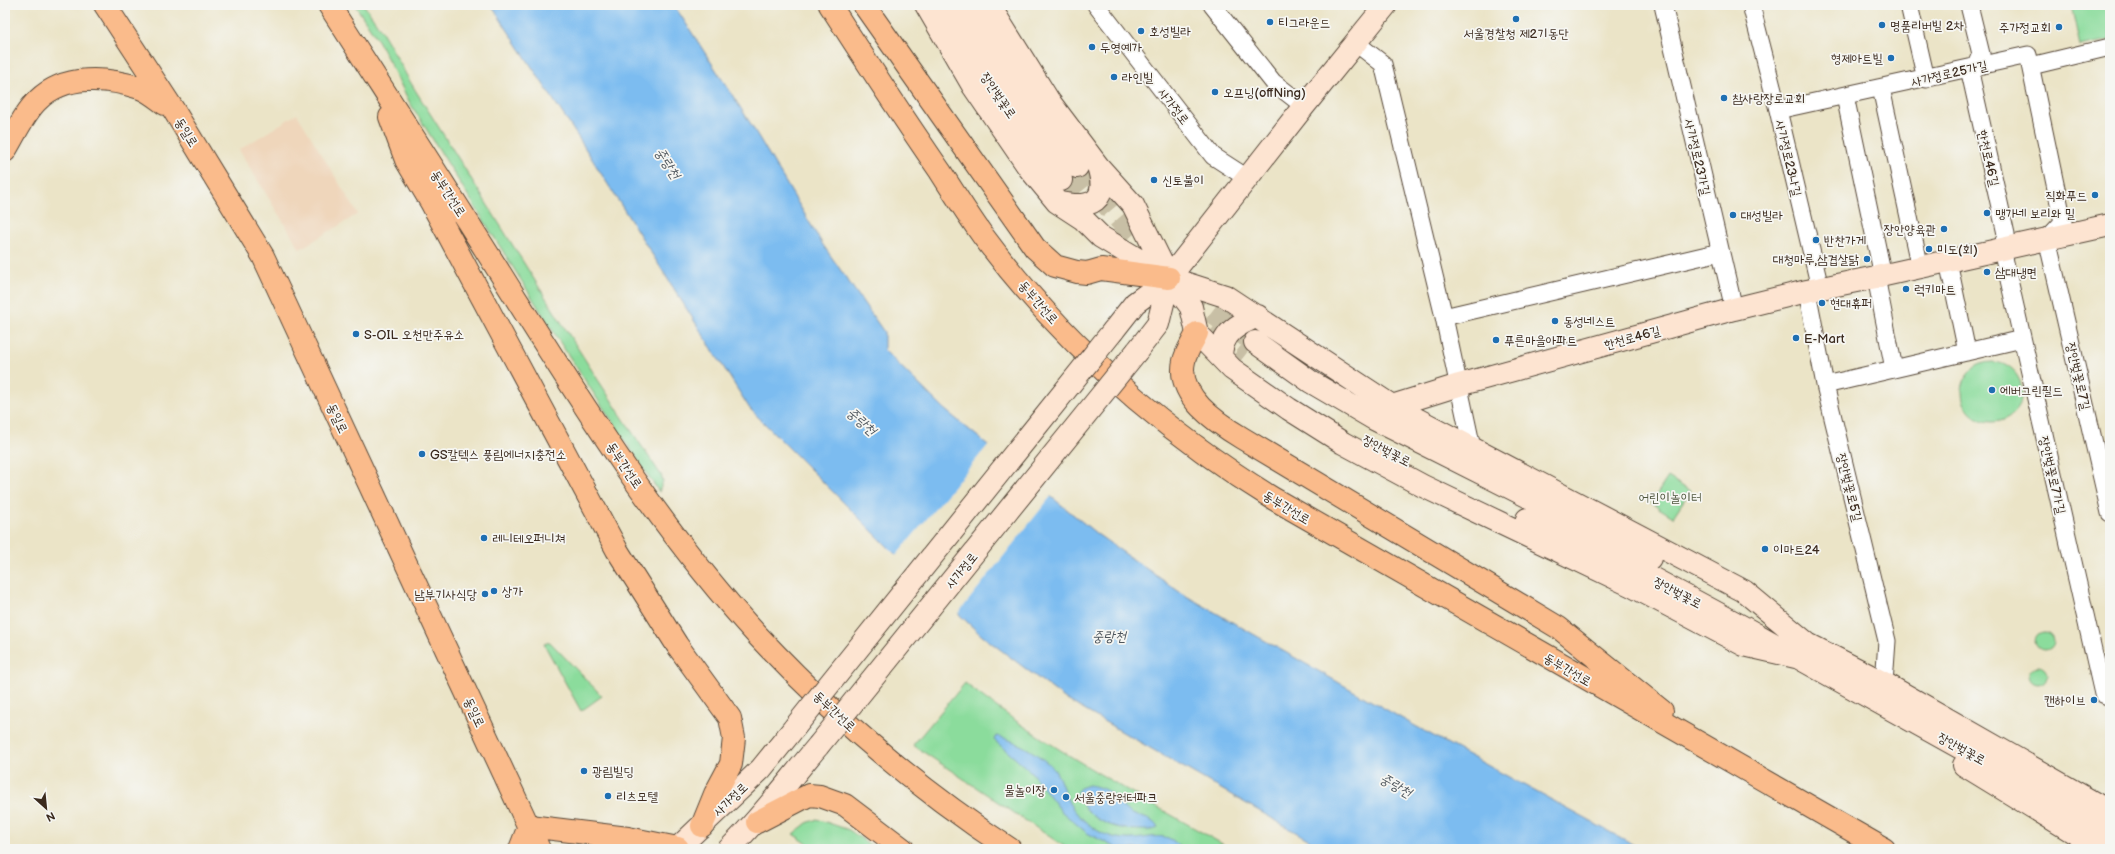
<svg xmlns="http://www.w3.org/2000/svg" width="2115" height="854" font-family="'Balsamiq Sans','Poor Story',sans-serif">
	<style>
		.built { fill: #efd6bb }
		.green { fill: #8bdc9c; stroke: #63835d }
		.water { fill: #7bbcf0; stroke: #5b7387 }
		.pier { fill: #ebe4c7 }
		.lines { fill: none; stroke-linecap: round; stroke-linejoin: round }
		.secondary-tunnel { stroke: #c8bfa5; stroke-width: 22; stroke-dasharray: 22 11; stroke-linecap: butt }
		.street-casing { stroke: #554637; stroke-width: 19 }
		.secondary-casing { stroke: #554637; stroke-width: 24 }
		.primary-casing { stroke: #554637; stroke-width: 24 }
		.highway-casing { stroke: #554637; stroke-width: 24 }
		.street { stroke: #fff; stroke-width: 17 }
		.secondary { stroke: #fde4d1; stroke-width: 22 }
		.primary { stroke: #fabb8b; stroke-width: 22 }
		.highway { stroke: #fabb8b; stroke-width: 22 }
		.secondary-bridge-casing { stroke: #554637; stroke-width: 24; stroke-linecap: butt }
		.secondary-bridge { stroke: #fde4d1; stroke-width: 22 }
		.poi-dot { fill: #1f6fb2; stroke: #f6f6f2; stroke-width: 1.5 }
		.labels { text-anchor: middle; stroke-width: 3.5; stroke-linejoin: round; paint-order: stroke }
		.poi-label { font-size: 13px; fill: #3b2a1e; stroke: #f6f6f2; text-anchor: start }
		.street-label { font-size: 13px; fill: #3b2a1e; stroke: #f6f6f2 }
		.park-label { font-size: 13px; fill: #4f563e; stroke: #f6f6f2 }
		.water-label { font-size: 14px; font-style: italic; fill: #4e565d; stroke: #f6f6f2 }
	</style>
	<rect width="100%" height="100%" fill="#f6f6f2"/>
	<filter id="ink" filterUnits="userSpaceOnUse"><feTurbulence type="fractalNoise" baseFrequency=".025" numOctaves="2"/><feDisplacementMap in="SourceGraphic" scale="8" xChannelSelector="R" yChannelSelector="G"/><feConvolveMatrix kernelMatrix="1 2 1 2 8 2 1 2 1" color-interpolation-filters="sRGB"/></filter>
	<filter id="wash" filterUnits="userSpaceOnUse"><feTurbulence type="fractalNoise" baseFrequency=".012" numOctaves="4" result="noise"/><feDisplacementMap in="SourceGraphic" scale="16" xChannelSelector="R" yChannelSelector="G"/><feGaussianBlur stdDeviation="0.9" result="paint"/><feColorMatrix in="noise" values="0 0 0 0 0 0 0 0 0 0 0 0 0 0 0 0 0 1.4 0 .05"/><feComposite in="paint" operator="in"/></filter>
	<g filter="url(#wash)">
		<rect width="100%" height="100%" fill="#ebe4c7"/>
		<path class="built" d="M 297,114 L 358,214 L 300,249 L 239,150 Z"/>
		<path class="green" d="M 355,5 L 364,5 C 369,13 376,21 381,30 C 394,50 404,73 417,93 C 498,220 576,350 661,475 L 663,481 L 659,492 L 563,347 L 410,103 L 379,42 Z
			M 2071,5 L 2110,5 L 2110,40 L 2080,46 Z
			M1962 392a30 30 0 1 1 60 0a30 30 0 1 1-60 0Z
			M 1668,477 L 1690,491 L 1673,517 L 1651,503 Z
			M2035 641a9 9 0 1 1 18 0a9 9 0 1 1-18 0Z
			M 550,642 L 602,696 L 581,711 L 544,644 Z
			M2029 675a9 9 0 1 1 18 0a9 9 0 1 1-18 0Z
			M 965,683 C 1046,748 1141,797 1231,849 L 1068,849 L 913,745 Z
			M 817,819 L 849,830 L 876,849 L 815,849 L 793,834 L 807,823 Z"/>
		<path class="water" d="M 491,5 L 674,5 L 749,121 L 823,245 L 884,332 L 884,350 L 944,409 L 1097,534 L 1181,593 L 1417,727 L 1641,849 L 1325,849 L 1067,700 L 981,635 L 896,555 L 750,409 L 578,137 Z
			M 996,736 C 1014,739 1045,757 1056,772 C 1062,782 1064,793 1069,803 C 1076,814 1085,822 1095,829 C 1105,836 1121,840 1133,839 C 1151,838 1170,830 1180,849 L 1118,849 L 1087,833 L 1062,812 L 1031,772 L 994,740 Z
			M 1089,785 C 1118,790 1110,799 1129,812 C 1139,819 1152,816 1158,828 C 1152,831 1146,830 1140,830 C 1113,830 1085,819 1077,792 L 1080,788 Z"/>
		<path class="pier" d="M 989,444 L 1052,495 L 957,615 L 895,557 Z"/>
	</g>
	<g filter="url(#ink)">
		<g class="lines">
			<path class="secondary-tunnel" d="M 1077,167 C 1115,216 1156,264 1203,305 C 1219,319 1238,330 1255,342
				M 1061,180 L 1091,216
				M 1209,333 L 1242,359"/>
			<defs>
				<path id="street" d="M 1096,5 L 1213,156 L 1247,178
					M 1212,5 L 1273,82 L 1304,106
					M 1663,5 L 1734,309
					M 1751,5 L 1778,110 L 1820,288
					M 1909,5 L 1926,79
					M 1969,5 L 1981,54 L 1971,77 L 2006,234 L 2002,249 L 2103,694 L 2110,697
					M 1356,43 L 1383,64 L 1444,317 L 1472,448
					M 2031,66 L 2110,47
					M 1881,88 L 1920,268
					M 1845,96 L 1883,276
					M 1778,110 L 2028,55 L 2063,222 L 2047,239 L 2110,513
					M 1948,261 L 1967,352
					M 1876,277 L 1894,369
					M 1807,291 L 1825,385 L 1887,641 L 1884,683
					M 1444,317 L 1720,252
					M 1825,385 L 2022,339"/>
				<path id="secondary" d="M 926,5 L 973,86 L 1029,168 L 1057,202 L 1083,219 L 1101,237 L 1169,278 L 1225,296 L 1392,406 L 1744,591 L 1809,645
					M 945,5 L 1004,102 L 1061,180
					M 969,5 L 1023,95 L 1077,167
					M 989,5 L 1049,101 L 1098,166 L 1133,205 L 1169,278 L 1191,307 L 1197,333 L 1232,369 L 1289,409 L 1343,443 L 1423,486 L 1630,585 L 1744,645 L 1800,658
					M 1060,203 C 1092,209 1109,202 1098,166
					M 1113,331 L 1135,303 L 1169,278 L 1304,106 L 1386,5
					M 1255,342 L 1311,382 L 1374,419 L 1650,558
					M 1137,351 L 1158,324 L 1169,278
					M 1221,357 C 1221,333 1238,324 1258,316
					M 1392,406 L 1459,385 L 1734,309 L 1807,291 L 1876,277 L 2110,225
					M 1527,519 L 1635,569 L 1745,628 L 2031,787 L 2110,834
					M 1796,638 L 1884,683 L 2110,812
					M 1964,765 L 2101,849
					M 677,849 L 761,769 L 795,727
					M 729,849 C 762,817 789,780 818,746"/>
				<path id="primary" d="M 105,5 L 173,109 L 263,256 L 539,849
					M 5,151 C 15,135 24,113 38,100 C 64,74 107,77 140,88 C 149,91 158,99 165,104
					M 520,849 L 529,826 L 628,838 L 678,848"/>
				<path id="highway" d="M 329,5 C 391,102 454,199 515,297 C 589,415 664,534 758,636 C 833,716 918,789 1010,849
					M 830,5 C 866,61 902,116 940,171 C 954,193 968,215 983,236 C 1062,342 1162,430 1274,499 L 1884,849
					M 864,5 L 1035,248 L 1055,266 L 1077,272 L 1087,273 L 1101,269 L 1169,278
					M 390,117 L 406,160 L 431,202 L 617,550 L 677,645 L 730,718 L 734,738 L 731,764 L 715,794 L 702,826
					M 1197,333 C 1193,342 1186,352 1184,361 C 1176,396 1217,423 1242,438 L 1559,628 L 1662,711
					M 757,822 L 809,795 L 820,796 L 845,805 L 903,849"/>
			</defs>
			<use href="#street" class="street-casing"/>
			<use href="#secondary" class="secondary-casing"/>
			<use href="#primary" class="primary-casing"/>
			<use href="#highway" class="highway-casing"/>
			<use href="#street" class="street"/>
			<use href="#secondary" class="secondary"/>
			<use href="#primary" class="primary"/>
			<use href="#highway" class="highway"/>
			<defs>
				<path id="secondary-bridge" d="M 795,727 L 1113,331
					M 818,746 L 1137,351"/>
			</defs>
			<use href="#secondary-bridge" class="secondary-bridge-casing"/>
			<use href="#secondary-bridge" class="secondary-bridge"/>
		</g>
	</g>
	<g class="poi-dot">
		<circle cx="1516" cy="19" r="4"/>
		<circle cx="1270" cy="22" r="4"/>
		<circle cx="1882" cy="25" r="4"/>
		<circle cx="2059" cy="27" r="4"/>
		<circle cx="1141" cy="31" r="4"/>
		<circle cx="1092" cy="47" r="4"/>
		<circle cx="1891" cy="58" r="4"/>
		<circle cx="1114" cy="77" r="4"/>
		<circle cx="1215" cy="92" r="4"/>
		<circle cx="1724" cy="98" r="4"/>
		<circle cx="1154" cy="180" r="4"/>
		<circle cx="2095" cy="195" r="4"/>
		<circle cx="1987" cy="213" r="4"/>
		<circle cx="1733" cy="215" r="4"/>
		<circle cx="1944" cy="229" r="4"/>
		<circle cx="1816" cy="240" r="4"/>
		<circle cx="1929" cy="249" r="4"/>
		<circle cx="1867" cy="259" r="4"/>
		<circle cx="1987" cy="272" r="4"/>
		<circle cx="1906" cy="289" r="4"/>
		<circle cx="1822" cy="303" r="4"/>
		<circle cx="1555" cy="321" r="4"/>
		<circle cx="356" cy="334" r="4"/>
		<circle cx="1796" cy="338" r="4"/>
		<circle cx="1496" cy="340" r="4"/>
		<circle cx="1992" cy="390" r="4"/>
		<circle cx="422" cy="454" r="4"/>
		<circle cx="484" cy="538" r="4"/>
		<circle cx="1765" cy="549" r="4"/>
		<circle cx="494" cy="591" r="4"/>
		<circle cx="485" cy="594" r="4"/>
		<circle cx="2094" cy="700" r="4"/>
		<circle cx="584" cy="771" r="4"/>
		<circle cx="1054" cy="790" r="4"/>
		<circle cx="608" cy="796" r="4"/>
		<circle cx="1066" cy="797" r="4"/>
	</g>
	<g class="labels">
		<g class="poi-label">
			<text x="1278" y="27">티그라운드</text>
			<text x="1890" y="30">명품리버빌 2차</text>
			<text x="2051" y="32" text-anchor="end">주가정교회</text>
			<text x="1149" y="36">호성빌라</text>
			<text x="1516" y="38" text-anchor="middle">서울경찰청 제2기동단</text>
			<text x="1100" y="52">두영예가</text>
			<text x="1883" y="63" text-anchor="end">형제아트빌</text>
			<text x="1122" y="82">라인빌</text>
			<text x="1223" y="97">오프닝(offNing)</text>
			<text x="1732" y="103">참사랑장로교회</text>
			<text x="1162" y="185">신토불이</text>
			<text x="2087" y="200" text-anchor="end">직화푸드</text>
			<text x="1995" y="218">맹가네 보리와 밀</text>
			<text x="1741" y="220">대성빌라</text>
			<text x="1936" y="234" text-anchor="end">장안양육관</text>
			<text x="1824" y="245">반찬가게</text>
			<text x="1937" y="254">미도(회)</text>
			<text x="1859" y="264" text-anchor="end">대청마루,삼겹살닭</text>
			<text x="1995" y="277">삼대냉면</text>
			<text x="1914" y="294">럭키마트</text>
			<text x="1830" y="308">현대휴퍼</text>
			<text x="1563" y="326">동성네스트</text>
			<text x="364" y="339">S-OIL 오천만주유소</text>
			<text x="1804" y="343">E-Mart</text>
			<text x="1504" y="345">푸른마을아파트</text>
			<text x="2000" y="395">에버그린필드</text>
			<text x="430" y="459">GS칼텍스 풍림에너지충전소</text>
			<text x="492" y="543">레니테오퍼니쳐</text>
			<text x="1773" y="554">이마트24</text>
			<text x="502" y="596">상가</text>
			<text x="477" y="599" text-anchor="end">남부기사식당</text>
			<text x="2086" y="705" text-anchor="end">캔하이브</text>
			<text x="592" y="776">광림빌딩</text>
			<text x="1046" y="795" text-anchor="end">물놀이장</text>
			<text x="616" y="801">리츠모텔</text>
			<text x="1074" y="802">서울중랑워터파크</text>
		</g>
		<g class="street-label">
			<text transform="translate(1949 73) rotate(-13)" y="5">사가정로25가길</text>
			<text transform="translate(999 95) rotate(56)" y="5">장안벚꽃로</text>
			<text transform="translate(1174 106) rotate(52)" y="5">사가정로</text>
			<text transform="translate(187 132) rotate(58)" y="5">동일로</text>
			<text transform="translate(1698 157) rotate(77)" y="5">사가정로23가길</text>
			<text transform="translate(1789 158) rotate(77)" y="5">사가정로23나길</text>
			<text transform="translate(1989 158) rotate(77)" y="5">한천로46길</text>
			<text transform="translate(449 193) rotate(57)" y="5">동부간선로</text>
			<text transform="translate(1039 302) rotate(49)" y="5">동부간선로</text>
			<text transform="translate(1632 337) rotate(-15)" y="5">한천로46길</text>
			<text transform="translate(2079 376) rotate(77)" y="5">장안벚꽃로7길</text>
			<text transform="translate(338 418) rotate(65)" y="5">동일로</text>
			<text transform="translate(1387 450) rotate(28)" y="5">장안벚꽃로</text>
			<text transform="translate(625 465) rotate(56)" y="5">동부간선로</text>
			<text transform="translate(2053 475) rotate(77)" y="5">장안벚꽃로7가길</text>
			<text transform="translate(1850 487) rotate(76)" y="5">장안벚꽃로5길</text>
			<text transform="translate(1287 507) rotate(31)" y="5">동부간선로</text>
			<text transform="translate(961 570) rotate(-51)" y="5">사가정로</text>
			<text transform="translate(1678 592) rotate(28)" y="5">장안벚꽃로</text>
			<text transform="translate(1568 669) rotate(30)" y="5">동부간선로</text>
			<text transform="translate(835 711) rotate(43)" y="5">동부간선로</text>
			<text transform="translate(475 712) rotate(65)" y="5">동일로</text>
			<text transform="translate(1962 748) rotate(29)" y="5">장안벚꽃로</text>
			<text transform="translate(730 799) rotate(-44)" y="5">사가정로</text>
		</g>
		<g class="park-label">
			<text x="1670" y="502">어린이놀이터</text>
		</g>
		<g class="water-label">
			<text transform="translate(668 163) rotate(57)" y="5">중랑천</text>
			<text transform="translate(862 421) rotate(42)" y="5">중랑천</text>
			<text x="1109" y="641">중랑천</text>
			<text transform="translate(1396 785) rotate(30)" y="5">중랑천</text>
		</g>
	</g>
	<rect width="2115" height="854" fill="none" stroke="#f6f6f2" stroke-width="20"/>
	<g transform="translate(46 808) rotate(153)" stroke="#f6f6f2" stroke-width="3" paint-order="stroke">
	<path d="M0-3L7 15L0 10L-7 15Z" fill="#3b2a1e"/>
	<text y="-6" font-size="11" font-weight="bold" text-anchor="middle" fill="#3b2a1e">N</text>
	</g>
</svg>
